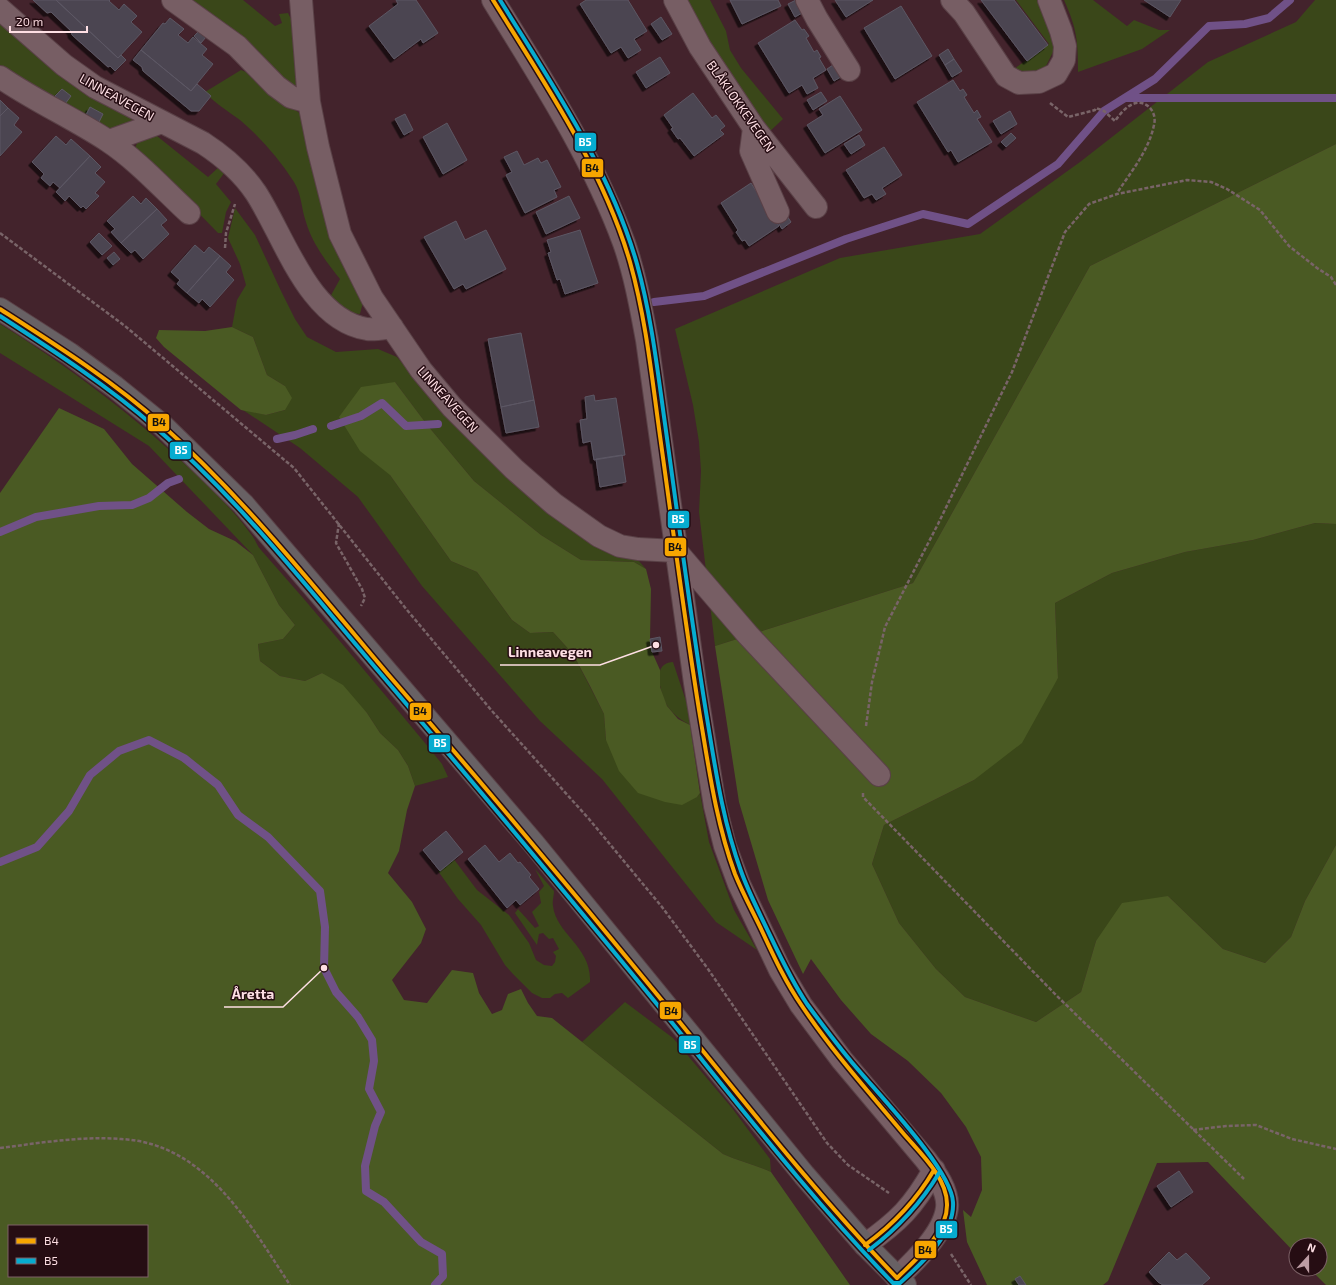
<svg xmlns="http://www.w3.org/2000/svg" width="1336" height="1285" font-family="'Exo 2',sans-serif">
	<style>
		.green { fill: #3a4719 }
		.forest { fill: #4a5a23; fill-rule: evenodd }
		.lines { fill: none; stroke-linecap: round; stroke-linejoin: round }
		.stream { stroke: #705187; stroke-width: 8 }
		.building { fill: #4b4551; stroke: #5c5764; filter: url(#shadow) }
		.minor-casing { stroke: #5a4147; stroke-width: 24 }
		.major-casing { stroke: #5a4147; stroke-width: 24 }
		.path { stroke: #796468; stroke-width: 2.5; stroke-dasharray: 4 2; stroke-linecap: butt }
		.minor { stroke: #775e64; stroke-width: 22 }
		.major { stroke: #686164; stroke-width: 22 }
		.bus-1-casing { stroke: #260d13; stroke-width: 7 }
		.bus-2-casing { stroke: #260d13; stroke-width: 7 }
		.bus-1 { stroke: #f7a600; stroke-width: 4 }
		.bus-2 { stroke: #06acd0; stroke-width: 4 }
		.labels { text-anchor: middle; stroke-width: 3; stroke-linejoin: round; paint-order: stroke }
		.street-label { font-size: 13px; fill: #fedfe4; stroke: #260d13 }
		.leader { fill: none; stroke: #fedfe4; stroke-width: 1.5 }
		.callout-dot { fill: #fedfe4; stroke: #260d13; stroke-width: 1.5 }
		.callout-label { font-size: 14px; text-anchor: middle; font-weight: bold; fill: #fedfe4; stroke: #260d13; stroke-width: 3; stroke-linejoin: round; paint-order: stroke }
		.line-badge { stroke: #260d13; stroke-width: 1.5 }
		.badge-label { font-size: 11px; text-anchor: middle; font-weight: bold; fill: #fff }
		.pale-badge-label { font-size: 11px; text-anchor: middle; font-weight: bold; fill: #111 }
	</style>
	<defs>
		<filter id="shadow"><feDropShadow dx="-3.5" dy="3.5" stdDeviation="0" flood-color="#0009"/></filter>
	</defs>
	<rect width="100%" height="100%" fill="#43232c"/>
	<path class="green" d="M 188,0 L 243,0 L 275,26 L 282,23 L 279,14 L 288,13 L 294,25 L 300,91 L 276,78 Z
		M 684,0 L 710,0 L 726,31 L 730,50 L 741,68 L 783,119 L 767,134 Z
		M 1016,0 L 1042,0 L 1056,46 L 1044,70 L 1029,73 L 1014,69 L 1049,44 Z
		M 1064,0 L 1093,0 L 1127,26 L 1134,20 L 1159,30 L 1170,30 L 1142,49 L 1078,72 C 1078,41 1077,29 1064,0 Z
		M 1315,0 L 1336,0 L 1336,144 L 1090,266 L 913,583 L 715,646 L 699,512 L 701,471 L 699,442 L 693,405 L 675,329 L 840,258 L 980,234 L 1080,162 L 1208,62 L 1296,22 Z
		M 0,18 L 129,114 L 132,121 L 127,129 L 107,132 L 0,69 Z
		M 241,70 L 246,72 L 302,115 L 319,197 L 332,236 L 363,302 L 360,314 L 349,313 L 330,297 L 340,279 C 327,263 312,243 306,222 C 301,208 302,195 294,182 C 279,159 261,138 240,120 C 228,111 214,103 205,92 Z
		M 148,136 L 157,136 L 208,177 L 220,166 L 225,172 L 216,184 L 231,202 L 226,212 L 222,233 L 218,233 L 135,148 L 138,141 Z
		M 235,208 L 255,235 L 281,291 L 295,319 L 307,337 L 336,352 L 378,349 L 397,357 L 412,375 L 628,556 L 638,560 L 646,569 L 634,562 L 581,560 L 541,535 L 474,481 L 428,426 L 395,382 L 390,475 L 451,561 L 477,572 L 512,620 L 530,633 L 553,632 L 573,654 L 604,714 L 606,740 L 697,797 L 700,793 L 709,842 L 734,910 L 757,950 L 716,922 L 602,779 L 540,721 L 422,586 L 358,497 L 300,448 L 240,408 L 266,415 L 285,410 L 285,386 L 267,375 L 253,337 L 232,327 L 237,300 L 246,285 L 240,264 L 228,238 Z
		M 0,324 C 77,372 149,427 213,491 C 227,505 242,521 253,537 C 256,541 257,546 261,550 C 317,613 371,678 425,743 L 442,764 L 448,777 L 415,786 L 408,766 L 398,750 L 380,733 L 367,713 L 322,673 L 305,681 L 280,676 L 260,661 L 258,644 L 283,639 L 295,625 L 279,605 L 253,555 L 149,446 L 0,353 Z
		M 1315,523 L 1336,524 L 1336,845 L 1305,901 L 1291,937 L 1265,963 L 1223,949 L 1168,896 L 1096,941 L 1081,992 L 1036,1022 L 965,997 L 936,969 L 899,923 L 872,864 L 884,825 L 974,780 L 1058,678 L 1055,603 L 1112,573 L 1185,552 L 1253,540 Z
		M 673,662 L 690,713 L 690,725 C 681,720 674,715 668,707 C 662,698 654,672 664,665 C 666,663 670,662 673,662 Z
		M 453,858 L 477,890 L 509,915 L 529,943 L 536,960 L 544,965 L 552,966 L 555,962 L 556,956 L 553,952 L 559,949 L 553,938 L 549,939 L 543,933 L 539,934 L 537,945 L 515,913 L 518,909 L 535,928 L 539,926 L 532,912 L 541,903 L 539,892 L 544,886 L 535,869 L 554,891 C 554,896 552,901 553,906 C 556,934 592,947 590,982 L 568,998 L 562,993 L 555,994 L 550,998 L 542,998 L 532,993 L 513,974 L 505,965 L 481,925 L 458,899 L 438,871 Z
		M 625,1002 L 673,1038 L 732,1108 L 770,1159 L 771,1172 C 755,1165 739,1161 723,1154 L 582,1042 Z"/>
	<path class="forest" d="M 1336,144 L 1336,524 L 1315,523 L 1253,540 L 1185,552 L 1112,573 L 1055,603 L 1058,678 L 1022,743 L 974,780 L 884,825 L 872,864 L 899,923 L 936,969 L 965,997 L 1036,1022 L 1081,992 L 1096,941 L 1122,903 L 1168,896 L 1223,949 L 1265,963 L 1291,937 L 1305,901 L 1336,845 L 1336,1285 L 1326,1285 L 1310,1269 L 1320,1269 L 1320,1245 L 1296,1245 L 1296,1254 L 1208,1162 L 1157,1163 L 1108,1281 L 1103,1285 L 987,1285 L 967,1242 L 963,1210 L 971,1217 L 982,1190 L 981,1157 L 966,1127 L 941,1093 L 908,1061 L 871,1034 L 841,1000 L 811,959 L 803,974 L 768,900 L 739,802 L 715,646 L 913,583 L 1090,266 Z
		M 232,327 L 253,337 L 267,375 L 285,386 L 292,398 L 285,410 L 266,415 L 241,410 L 164,347 L 156,338 L 159,330 L 205,331 Z
		M 395,382 L 428,426 L 474,481 L 541,535 L 581,560 L 634,562 L 646,569 L 651,589 L 650,639 L 652,652 L 660,670 L 660,687 L 667,706 L 678,719 L 690,725 L 700,793 L 697,797 L 682,805 L 665,802 L 638,793 L 619,771 L 606,740 L 604,714 L 590,686 L 573,654 L 553,632 L 530,633 L 512,620 L 477,572 L 451,561 L 390,475 L 360,451 L 339,417 L 361,387 Z
		M 59,408 L 104,429 L 132,464 L 187,512 L 209,529 L 235,541 L 253,555 L 279,605 L 295,625 L 283,639 L 258,644 L 260,661 L 280,676 L 305,681 L 322,673 L 343,685 L 367,713 L 380,733 L 398,750 L 408,766 L 415,786 L 407,810 L 399,851 L 388,873 L 412,902 L 426,929 L 421,943 L 392,980 L 404,1000 L 427,1003 L 452,970 L 473,973 L 479,993 L 492,1014 L 502,1010 L 508,994 L 521,989 L 528,1003 L 537,1016 L 552,1018 L 723,1154 C 739,1161 755,1165 771,1172 L 850,1285 L 0,1285 L 0,493 ZM 9,1226 L 147,1226 L 147,1276 L 9,1276 Z"/>
	<g class="lines">
		<path class="stream" d="M 1125,98 L 1336,98
			M 654,302 L 704,296 L 846,239 L 923,214 L 968,224 L 1058,164 L 1104,111 L 1155,79 L 1209,26 L 1245,24 L 1269,18 L 1290,0
			M 331,426 L 361,416 L 382,403 L 406,426 L 438,424
			M 277,439 L 295,435 L 313,429
			M 0,532 L 36,517 L 99,506 L 132,505 L 149,498 L 168,483 L 179,479
			M 0,862 L 37,847 L 69,811 L 90,775 L 119,751 L 149,740 L 184,758 L 218,785 L 238,815 L 268,837 L 320,891 L 325,927 L 324,968 L 336,992 L 358,1017 L 372,1040 L 374,1061 L 369,1089 L 381,1112 L 375,1126 L 365,1166 L 366,1191 L 384,1202 L 421,1242 L 442,1254 L 443,1276 L 435,1285"/>
	</g>
	<path class="building" d="M 33,0 L 56,0 L 118,58 L 121,55 L 126,60 L 115,71 L 110,66 L 108,67 L 72,35 L 71,31 L 51,12 L 47,13 Z
		M 56,0 L 110,0 L 109,1 L 119,10 L 124,4 L 137,16 L 131,22 L 142,32 L 118,58 Z
		M 396,0 L 416,0 L 438,33 L 423,43 L 421,39 L 394,59 L 369,26 L 398,4 Z
		M 586,0 L 628,0 L 647,31 L 634,39 L 641,50 L 628,58 L 621,47 L 611,53 L 580,4 Z
		M 730,0 L 778,0 L 781,6 L 742,24 Z
		M 796,0 L 804,12 L 795,17 L 788,4 Z
		M 835,0 L 873,0 L 846,17 Z
		M 981,0 L 1014,0 L 1048,45 L 1027,61 Z
		M 1144,0 L 1181,0 L 1170,17 Z
		M 901,6 L 932,56 L 895,79 L 864,28 Z
		M 661,17 L 672,34 L 662,40 L 651,24 Z
		M 170,18 L 184,29 L 178,35 L 188,43 L 193,37 L 207,49 L 202,55 L 213,64 L 191,91 L 141,50 L 163,23 L 165,24 Z
		M 795,20 L 802,30 L 804,29 L 809,36 L 806,38 L 814,52 L 817,50 L 821,57 L 819,58 L 826,70 L 813,78 L 818,88 L 807,94 L 802,85 L 789,93 L 758,43 Z
		M 199,31 L 206,37 L 201,43 L 194,36 Z
		M 948,49 L 954,59 L 945,65 L 939,55 Z
		M 141,50 L 191,91 L 197,84 L 211,96 L 199,111 L 191,111 L 143,71 L 142,67 L 133,60 Z
		M 660,57 L 670,73 L 646,88 L 636,72 Z
		M 954,59 L 962,71 L 952,77 L 945,65 Z
		M 836,63 L 844,75 L 834,81 L 827,69 Z
		M 953,80 L 960,91 L 963,89 L 967,95 L 964,97 L 974,113 L 977,110 L 981,117 L 977,119 L 992,142 L 958,162 L 951,150 L 948,152 L 917,102 Z
		M 62,89 L 71,96 L 65,104 L 55,96 Z
		M 821,92 L 827,101 L 813,110 L 807,100 Z
		M 693,93 L 712,118 L 716,115 L 725,126 L 720,130 L 724,134 L 694,156 L 680,138 L 678,139 L 671,129 L 673,128 L 664,115 Z
		M 840,96 L 862,130 L 825,153 L 807,125 L 823,115 L 819,109 Z
		M 0,100 L 8,108 L 0,116 Z
		M 90,107 L 103,114 L 99,122 L 86,115 Z
		M 8,108 L 19,118 L 14,125 L 22,132 L 0,156 L 0,116 Z
		M 1010,111 L 1017,124 L 1001,134 L 993,121 Z
		M 405,114 L 413,130 L 404,135 L 395,119 Z
		M 447,123 L 467,160 L 443,174 L 423,137 Z
		M 1011,133 L 1016,138 L 1006,147 L 1001,142 Z
		M 859,135 L 865,145 L 851,154 L 844,144 Z
		M 56,136 L 66,145 L 71,139 L 90,156 L 60,188 L 53,182 L 50,186 L 41,178 L 44,174 L 32,162 Z
		M 884,147 L 902,175 L 882,188 L 886,194 L 876,200 L 872,194 L 864,198 L 846,170 Z
		M 517,151 L 524,165 L 538,158 L 541,163 L 547,160 L 561,187 L 554,190 L 557,197 L 525,213 L 506,175 L 512,172 L 504,157 Z
		M 90,156 L 101,167 L 95,173 L 105,182 L 95,193 L 99,196 L 86,209 L 83,206 L 81,208 L 69,196 L 65,201 L 56,192 Z
		M 751,183 L 779,226 L 749,246 L 745,240 L 742,241 L 736,232 L 738,230 L 721,203 Z
		M 133,196 L 141,204 L 146,198 L 157,209 L 121,243 L 111,232 L 115,229 L 107,221 Z
		M 569,196 L 580,218 L 546,234 L 536,212 Z
		M 157,209 L 167,220 L 161,225 L 169,234 L 143,259 L 135,250 L 131,253 L 121,243 Z
		M 785,213 L 791,222 L 782,229 L 776,219 Z
		M 456,221 L 465,240 L 486,230 L 506,269 L 466,289 L 463,284 L 454,289 L 424,237 Z
		M 580,230 L 598,283 L 565,294 L 560,279 L 557,280 L 548,253 L 551,252 L 547,240 Z
		M 99,233 L 112,246 L 102,255 L 90,242 Z
		M 195,245 L 204,253 L 209,247 L 220,256 L 187,293 L 177,284 L 180,280 L 171,272 Z
		M 114,252 L 120,259 L 113,265 L 107,258 Z
		M 220,256 L 231,266 L 226,272 L 234,280 L 210,307 L 202,299 L 199,303 L 187,293 Z
		M 521,333 L 534,400 L 501,407 L 488,339 Z
		M 594,395 L 595,401 L 616,398 L 625,455 L 594,460 L 591,441 L 583,443 L 580,420 L 587,419 L 585,397 Z
		M 534,400 L 539,427 L 506,433 L 501,407 Z
		M 622,455 L 626,482 L 600,487 L 596,459 Z
		M 660,637 L 662,651 L 652,652 L 650,639 Z
		M 446,831 L 463,852 L 440,871 L 423,850 Z
		M 485,845 L 499,862 L 510,853 L 518,863 L 520,862 L 531,875 L 529,877 L 539,889 L 520,905 L 516,900 L 507,908 L 468,859 Z
		M 1179,1171 L 1193,1192 L 1171,1207 L 1157,1186 Z
		M 1169,1252 L 1177,1260 L 1186,1253 L 1210,1278 L 1202,1285 L 1163,1285 L 1158,1282 L 1149,1272 Z
		M 1020,1276 L 1026,1285 L 1019,1285 L 1015,1279 Z"/>
	<g class="lines">
		<defs>
			<path id="minor" d="M 173,0 L 237,46 L 276,86 L 291,97 L 309,102
				M 301,0 L 309,102 L 318,147 L 340,234 L 372,298 L 421,370 L 452,407 L 514,469 L 554,504 L 599,536 L 620,546 L 638,549 L 676,551 L 748,635 L 879,775
				M 493,0 C 541,78 592,156 624,243 C 635,274 641,308 647,340 L 695,683 L 715,806 L 725,846 L 739,884 L 780,970 L 801,1005 L 842,1060 L 926,1160 C 935,1172 949,1191 947,1208 C 944,1233 915,1261 897,1278
				M 675,0 L 700,47 L 754,128 L 816,207
				M 807,0 L 817,19 L 849,70
				M 952,0 L 964,13 L 1006,76 L 1019,83 L 1039,82 L 1056,74 L 1064,60 L 1065,46 L 1061,31 L 1049,0
				M 0,9 L 64,65 L 95,87 L 203,143 C 223,156 242,172 256,193 C 284,236 309,320 367,329 C 375,330 384,328 392,327
				M 0,77 C 35,101 73,118 108,141 C 138,161 163,189 189,213
				M 754,128 L 751,151 L 778,212
				M 109,141 L 162,122
				M 865,1245 C 899,1221 913,1207 934,1170"/>
			<path id="major" d="M 0,309 L 70,354 L 115,387 L 162,425 L 243,504 L 534,844 L 804,1175 L 865,1245 L 905,1285"/>
		</defs>
		<use href="#minor" class="minor-casing"/>
		<use href="#major" class="major-casing"/>
		<path class="path" d="M 1050,103 L 1068,117 L 1095,110 L 1096,108 L 1104,111 L 1115,121 C 1120,114 1127,105 1136,103 C 1149,101 1157,114 1154,125 C 1149,150 1131,172 1117,193
			M 0,233 L 125,326 L 294,468 L 407,610 L 492,711 L 589,819 L 662,907 L 708,969 L 827,1143 L 848,1165 L 889,1193
			M 225,248 L 226,233 L 235,204
			M 339,523 L 336,543 L 362,589 L 365,598 L 361,606
			M 866,726 L 872,682 L 885,627 L 938,524 L 1012,372 L 1065,232 L 1089,204 L 1117,194 L 1187,180 L 1211,182 L 1227,189 L 1260,210 L 1289,246 L 1317,268 L 1331,277 L 1336,285
			M 863,793 L 863,797 L 1055,994 L 1244,1179
			M 1193,1130 L 1226,1126 L 1256,1125 L 1292,1139 L 1336,1149
			M 0,1148 C 40,1143 80,1136 121,1139 C 205,1143 249,1223 290,1285
			M 951,1254 L 971,1285"/>
		<use href="#minor" class="minor"/>
		<use href="#major" class="major"/>
		<defs>
			<path id="bus-1" d="M 0,309 C 56,345 113,381 162,425 C 245,499 314,587 386,672 C 482,783 576,895 669,1009 C 743,1100 815,1193 897,1278 C 916,1259 948,1233 947,1204 C 947,1177 919,1152 903,1133 C 868,1091 832,1051 802,1006 C 786,983 774,957 762,931 C 753,912 743,894 735,874 C 716,822 709,769 700,716 C 685,623 673,529 660,436 C 652,378 646,319 630,262 C 603,169 544,82 493,0
				M 865,1245 C 894,1224 916,1201 934,1170"/>
			<path id="bus-2" d="M 0,316 C 54,351 108,386 156,428 C 240,500 309,590 380,673 C 476,786 572,900 665,1014 C 739,1105 811,1199 893,1283 L 900,1283 C 921,1264 955,1234 953,1202 C 951,1168 874,1090 850,1060 C 835,1042 821,1023 807,1004 C 791,980 779,954 767,929 C 758,910 748,891 741,871 C 722,819 715,766 706,712 C 691,619 679,525 666,431 C 658,375 652,318 637,264 C 610,169 551,83 500,0
				M 869,1250 C 898,1228 920,1205 939,1173"/>
		</defs>
		<use href="#bus-1" class="bus-1-casing"/>
		<use href="#bus-2" class="bus-2-casing"/>
		<use href="#bus-1" class="bus-1"/>
		<use href="#bus-2" class="bus-2"/>
	</g>
	<g class="labels">
		<g class="street-label">
			<text transform="translate(117 97) rotate(29)" y="5">LINNEAVEGEN</text>
			<text transform="translate(741 106) rotate(55)" y="5">BLÅKLOKKEVEGEN</text>
			<text transform="translate(448 399) rotate(48)" y="5">LINNEAVEGEN</text>
		</g>
	</g>
	<path class="leader" d="M656 645L600 665H500M324 968L283 1007H224"/>
	<g class="callout-dot">
		<circle cx="656" cy="645" r="4"/>
		<circle cx="324" cy="968" r="4"/>
	</g>
	<g class="callout-label">
		<text x="550" y="657">Linneavegen</text>
		<text x="253" y="999">Åretta</text>
	</g>
	<g class="line-badge">
		<rect x="574" y="132" width="23" height="20" rx="4" fill="#06acd0"/>
		<rect x="581" y="158" width="23" height="20" rx="4" fill="#f7a600"/>
		<rect x="147" y="413" width="23" height="19" rx="4" fill="#f7a600"/>
		<rect x="169" y="441" width="23" height="19" rx="4" fill="#06acd0"/>
		<rect x="667" y="510" width="23" height="19" rx="4" fill="#06acd0"/>
		<rect x="664" y="537" width="23" height="20" rx="4" fill="#f7a600"/>
		<rect x="409" y="702" width="23" height="19" rx="4" fill="#f7a600"/>
		<rect x="428" y="734" width="23" height="19" rx="4" fill="#06acd0"/>
		<rect x="659" y="1001" width="23" height="19" rx="4" fill="#f7a600"/>
		<rect x="678" y="1035" width="23" height="19" rx="4" fill="#06acd0"/>
		<rect x="935" y="1220" width="23" height="19" rx="4" fill="#06acd0"/>
		<rect x="914" y="1240" width="23" height="19" rx="4" fill="#f7a600"/>
	</g>
	<g class="badge-label">
		<text x="585" y="146">B5</text>
		<text x="181" y="454">B5</text>
		<text x="678" y="523">B5</text>
		<text x="440" y="747">B5</text>
		<text x="690" y="1049">B5</text>
		<text x="946" y="1233">B5</text>
	</g>
	<g class="pale-badge-label">
		<text x="592" y="172">B4</text>
		<text x="159" y="426">B4</text>
		<text x="675" y="551">B4</text>
		<text x="420" y="715">B4</text>
		<text x="671" y="1015">B4</text>
		<text x="925" y="1254">B4</text>
	</g>
	<rect x="8" y="1225" width="140" height="52" fill="#260d13" stroke="#7c6167"/>
	<rect x="16" y="1238" width="20" height="6" fill="#f7a600" stroke="#7c6167"/>
	<text x="44" y="1245" font-size="12" fill="#fedfe4">B4</text>
	<rect x="16" y="1258" width="20" height="6" fill="#06acd0" stroke="#7c6167"/>
	<text x="44" y="1265" font-size="12" fill="#fedfe4">B5</text>
	<g transform="translate(1308 1257) rotate(21)"><circle r="19" fill="#260d13" stroke="#7c6167"/>
	<path d="M0-3L7 15L0 10L-7 15Z" fill="#bd9da4"/>
	<text y="-6" font-size="11" font-weight="bold" text-anchor="middle" fill="#fedfe4">N</text>
	</g>
	<path d="M10 26v6h77v-6" fill="none" stroke="#fedfe4" stroke-width="2"/>
	<text x="16" y="26" font-size="12" fill="#fedfe4" stroke="#260d13" stroke-width="3" paint-order="stroke">20 m</text>
</svg>
